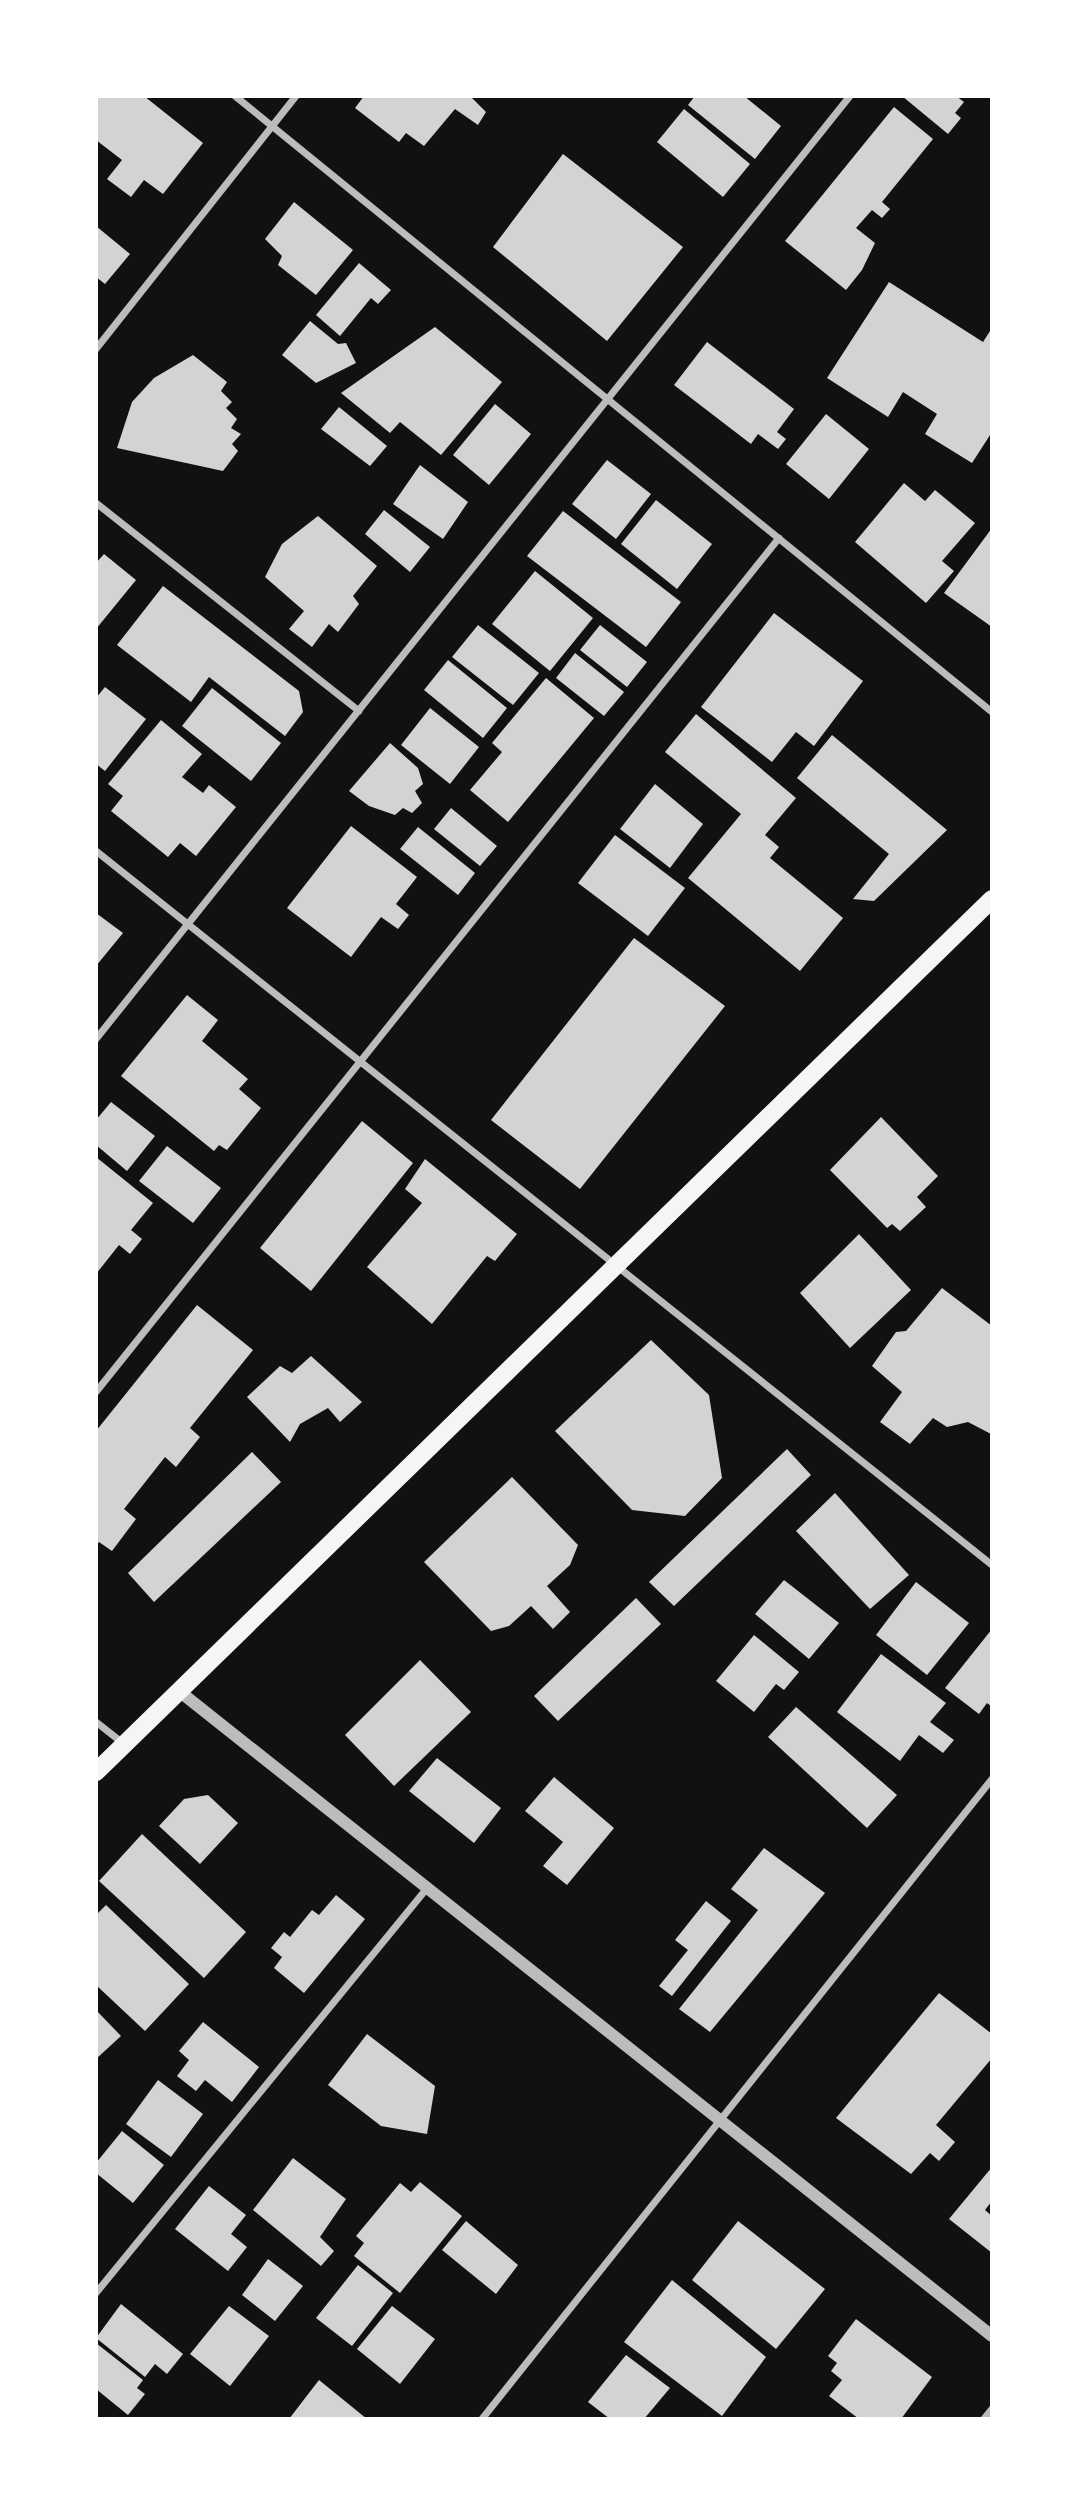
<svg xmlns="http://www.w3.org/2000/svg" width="1088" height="2515" font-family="'Space Grotesk',sans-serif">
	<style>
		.building { fill: #d3d3d3 }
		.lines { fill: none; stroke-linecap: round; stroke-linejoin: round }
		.minor { stroke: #bcbcbc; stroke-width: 7 }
		.tertiary { stroke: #bcbcbc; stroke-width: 12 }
		.primary { stroke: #f5f5f5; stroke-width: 18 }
	</style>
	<rect width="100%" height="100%" fill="#111"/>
	<path class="building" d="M 96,96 L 144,96 L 203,143 L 163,194 L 144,180 L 131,197 L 107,179 L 122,160 L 96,140 Z
		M 364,96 L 470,96 L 486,112 L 478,125 L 455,109 L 424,146 L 406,133 L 399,142 L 355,108 Z
		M 695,96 L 744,96 L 781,126 L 755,159 L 688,105 Z
		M 902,96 L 956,96 L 964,102 L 955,113 L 961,118 L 948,134 Z
		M 894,107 L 933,139 L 882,202 L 890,209 L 882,218 L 872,210 L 856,228 L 875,243 L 862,270 L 846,290 L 785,241 Z
		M 684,109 L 750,164 L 723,197 L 657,142 Z
		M 563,154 L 683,247 L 607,341 L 493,247 Z
		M 294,202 L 353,250 L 316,295 L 278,265 L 282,256 L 265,239 Z
		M 96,226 L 130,254 L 105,284 L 96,277 Z
		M 359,263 L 391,290 L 378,304 L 371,298 L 340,336 L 316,315 Z
		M 889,282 L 983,342 L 992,328 L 992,432 L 972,463 L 925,434 L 937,414 L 903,392 L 888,417 L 827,378 Z
		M 310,321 L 338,344 L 346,343 L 356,363 L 316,383 L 282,355 Z
		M 435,327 L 502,382 L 441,455 L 400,422 L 390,433 L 341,393 Z
		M 707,342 L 794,409 L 777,432 L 786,439 L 778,449 L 758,434 L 751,444 L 674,385 Z
		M 193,355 L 227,382 L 221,391 L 232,402 L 226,408 L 237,419 L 231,428 L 241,434 L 232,444 L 238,451 L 223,471 L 117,448 L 132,402 L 154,378 Z
		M 495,404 L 531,434 L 489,485 L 453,455 Z
		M 339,407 L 387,446 L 370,466 L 321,429 Z
		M 826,414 L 869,449 L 829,499 L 786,464 Z
		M 607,460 L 651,494 L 616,539 L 572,504 Z
		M 420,465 L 468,502 L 443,539 L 393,504 Z
		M 904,483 L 925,501 L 935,490 L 975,523 L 942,561 L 954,571 L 926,603 L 855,542 Z
		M 656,500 L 712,544 L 677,589 L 621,544 Z
		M 384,510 L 430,547 L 410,572 L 365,534 Z
		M 563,511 L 681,602 L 646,647 L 527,556 Z
		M 318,516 L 377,566 L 353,596 L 359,604 L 338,632 L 329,624 L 312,647 L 289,629 L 304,611 L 265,577 L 282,544 Z
		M 992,528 L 992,627 L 944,593 Z
		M 104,554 L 136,580 L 96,629 L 96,563 Z
		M 535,571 L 593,618 L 550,671 L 492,624 Z
		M 163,586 L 299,691 L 303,712 L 285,736 L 209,677 L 191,702 L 117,645 Z
		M 774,613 L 863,681 L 814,746 L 796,732 L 772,762 L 701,707 Z
		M 478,625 L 539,673 L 513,705 L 452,657 Z
		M 600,625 L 647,662 L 627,687 L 580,650 Z
		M 575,653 L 624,692 L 604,716 L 556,678 Z
		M 448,660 L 507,708 L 483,738 L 424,690 Z
		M 546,678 L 594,718 L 508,822 L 470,790 L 502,752 L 492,743 Z
		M 105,687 L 146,719 L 105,771 L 96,764 L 96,698 Z
		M 212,688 L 281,743 L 251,781 L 182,726 Z
		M 430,708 L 479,747 L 450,784 L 401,745 Z
		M 696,714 L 796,798 L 765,835 L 779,847 L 770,858 L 843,918 L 800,971 L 688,878 L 741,814 L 665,752 Z
		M 161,720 L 202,754 L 182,777 L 203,793 L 209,785 L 236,807 L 196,856 L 180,843 L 168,857 L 111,811 L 123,796 L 108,784 Z
		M 832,735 L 947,830 L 874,901 L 853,899 L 889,854 L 797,778 Z
		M 390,743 L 418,768 L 423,784 L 415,791 L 422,803 L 412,813 L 403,808 L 395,815 L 369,806 L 349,791 Z
		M 655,784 L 703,824 L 670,868 L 620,829 Z
		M 451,808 L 497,846 L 480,866 L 434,829 Z
		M 351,826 L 417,877 L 396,904 L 409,915 L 398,929 L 381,917 L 351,957 L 287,908 Z
		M 418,827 L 475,873 L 458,895 L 400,849 Z
		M 615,835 L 685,888 L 648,936 L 578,883 Z
		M 96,913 L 123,933 L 96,966 Z
		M 634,938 L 725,1006 L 580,1189 L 491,1120 Z
		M 187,995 L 218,1020 L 202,1041 L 248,1079 L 239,1089 L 261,1108 L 227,1150 L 219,1145 L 214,1151 L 121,1076 Z
		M 111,1102 L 155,1136 L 127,1171 L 96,1145 L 96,1120 Z
		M 881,1117 L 938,1176 L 917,1197 L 926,1207 L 900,1231 L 892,1224 L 887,1228 L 830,1170 Z
		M 362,1121 L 413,1163 L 311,1291 L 260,1248 Z
		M 167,1146 L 221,1188 L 193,1223 L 139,1181 Z
		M 96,1157 L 153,1203 L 131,1230 L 142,1239 L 130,1254 L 119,1245 L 96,1274 Z
		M 425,1159 L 517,1234 L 495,1261 L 487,1256 L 432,1324 L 367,1267 L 422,1203 L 405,1189 Z
		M 859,1234 L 911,1290 L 850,1348 L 800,1293 Z
		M 942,1288 L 992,1326 L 992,1432 L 991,1434 L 968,1422 L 947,1427 L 933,1418 L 910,1444 L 880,1422 L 902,1392 L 872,1366 L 896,1332 L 906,1331 Z
		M 197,1305 L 253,1350 L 190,1428 L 200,1437 L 176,1467 L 165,1457 L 124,1509 L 136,1519 L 112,1551 L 99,1542 L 96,1546 L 96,1431 Z
		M 651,1340 L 709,1395 L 722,1478 L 685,1516 L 632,1510 L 555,1431 Z
		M 311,1356 L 362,1402 L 340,1422 L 328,1408 L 300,1424 L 290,1442 L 247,1397 L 280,1366 L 292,1373 Z
		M 787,1449 L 811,1475 L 674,1606 L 649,1582 Z
		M 252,1452 L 281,1482 L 154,1602 L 128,1573 Z
		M 512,1477 L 578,1545 L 570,1565 L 547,1586 L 570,1612 L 553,1629 L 531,1606 L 509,1626 L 491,1631 L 424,1562 Z
		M 835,1493 L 909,1575 L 870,1609 L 796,1531 Z
		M 784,1580 L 839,1623 L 809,1659 L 755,1614 Z
		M 916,1582 L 969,1623 L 927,1675 L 876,1635 Z
		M 636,1598 L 661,1624 L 558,1721 L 534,1696 Z
		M 992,1629 L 992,1707 L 987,1703 L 979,1714 L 945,1688 Z
		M 754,1635 L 799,1672 L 784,1690 L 776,1684 L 754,1712 L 716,1681 Z
		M 881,1654 L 946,1703 L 930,1722 L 954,1740 L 943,1753 L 919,1735 L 900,1761 L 837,1712 Z
		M 420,1660 L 471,1712 L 394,1786 L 345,1735 Z
		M 796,1707 L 897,1795 L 867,1828 L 768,1737 Z
		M 437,1758 L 501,1808 L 474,1843 L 409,1791 Z
		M 554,1777 L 614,1828 L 567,1885 L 543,1866 L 563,1842 L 525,1811 Z
		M 208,1795 L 238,1823 L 200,1864 L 159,1826 L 184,1799 Z
		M 142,1834 L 246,1932 L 204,1978 L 99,1881 Z
		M 764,1848 L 825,1893 L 710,2032 L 679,2009 L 758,1910 L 731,1889 Z
		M 336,1895 L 365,1919 L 304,1993 L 274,1968 L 282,1957 L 271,1948 L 284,1932 L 290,1937 L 312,1910 L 319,1915 Z
		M 706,1901 L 731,1921 L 672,1996 L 659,1986 L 688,1950 L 675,1940 Z
		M 106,1905 L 189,1984 L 145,2031 L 96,1985 L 96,1915 Z
		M 939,1993 L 992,2034 L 992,2058 L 936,2125 L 955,2142 L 939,2161 L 930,2153 L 911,2174 L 836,2118 Z
		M 96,2010 L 121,2036 L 96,2059 Z
		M 203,2022 L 259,2067 L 232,2102 L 205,2080 L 196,2091 L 177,2076 L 189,2060 L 179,2051 Z
		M 367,2034 L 435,2086 L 427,2134 L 381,2126 L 328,2085 Z
		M 158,2080 L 203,2114 L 171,2157 L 126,2124 Z
		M 122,2131 L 164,2165 L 133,2203 L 96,2173 L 96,2163 Z
		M 293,2158 L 346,2199 L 320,2237 L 334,2251 L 321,2266 L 253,2210 Z
		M 992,2167 L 992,2201 L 985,2210 L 992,2216 L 992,2253 L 949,2219 Z
		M 420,2182 L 462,2216 L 400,2293 L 354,2256 L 364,2243 L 356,2236 L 400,2183 L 411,2192 Z
		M 209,2186 L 246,2215 L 231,2234 L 247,2247 L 228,2271 L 175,2229 Z
		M 466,2221 L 518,2265 L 496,2294 L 442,2250 Z
		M 738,2221 L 825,2289 L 776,2349 L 692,2280 Z
		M 268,2259 L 303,2286 L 275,2321 L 242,2295 Z
		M 358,2265 L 393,2293 L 352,2346 L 316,2318 Z
		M 672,2280 L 766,2357 L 722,2416 L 624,2342 Z
		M 121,2304 L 183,2354 L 167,2374 L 155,2364 L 145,2377 L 96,2338 Z
		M 229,2306 L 269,2336 L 230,2386 L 190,2354 Z
		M 392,2306 L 435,2339 L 400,2384 L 357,2349 Z
		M 856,2319 L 932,2377 L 901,2419 L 859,2419 L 829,2396 L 842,2380 L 831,2371 L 837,2363 L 828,2356 Z
		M 96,2343 L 143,2380 L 137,2388 L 145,2394 L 128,2415 L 96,2389 Z
		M 626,2355 L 670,2388 L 644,2419 L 610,2419 L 588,2402 Z
		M 319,2380 L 367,2419 L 289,2419 Z"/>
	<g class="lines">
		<path class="minor" d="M 235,96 L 992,712
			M 96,349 L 296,96
			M 96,503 L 359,711
			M 96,851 L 992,1565
			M 96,1039 L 850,96
			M 96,1392 L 779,538
			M 96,1722 L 124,1744
			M 96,2293 L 428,1887
			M 482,2419 L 992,1779
			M 984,2419 L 992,2409"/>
		<path class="tertiary" d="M 179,1691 L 992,2336"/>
		<path class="primary" d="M 96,1772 L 992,899"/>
	</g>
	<rect width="1088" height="2515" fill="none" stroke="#ffffff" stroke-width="196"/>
</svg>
